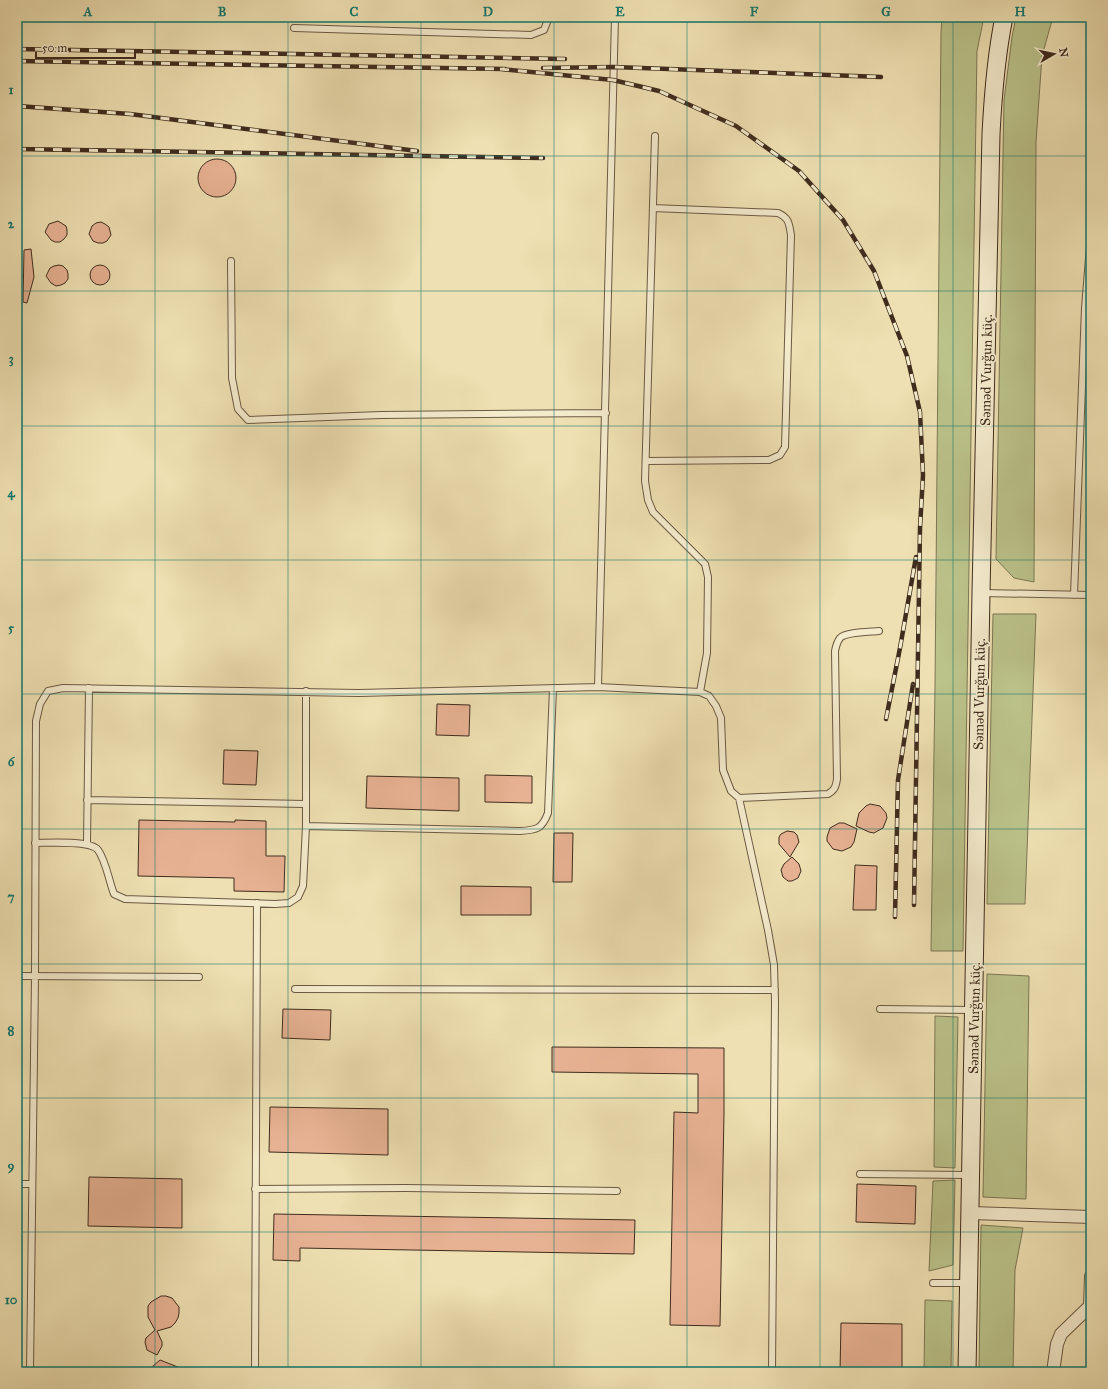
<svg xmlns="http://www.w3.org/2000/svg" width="1108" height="1389" font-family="'IM FELL Great Primer',serif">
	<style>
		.green { fill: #bbc28a; stroke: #7d7754 }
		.building { fill: #e7b293; stroke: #3f2c1e }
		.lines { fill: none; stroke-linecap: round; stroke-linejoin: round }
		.service-casing { stroke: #6b5943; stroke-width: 8 }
		.minor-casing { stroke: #6b5943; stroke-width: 14 }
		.secondary-casing { stroke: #3f2c1e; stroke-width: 19 }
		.service { stroke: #f4ebcd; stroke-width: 6 }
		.minor { stroke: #f4ebcd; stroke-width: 12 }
		.secondary { stroke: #f4ebcd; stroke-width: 17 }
		.rail-casing { stroke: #3f2c1e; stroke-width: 4.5 }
		.rail { stroke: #f4ebcd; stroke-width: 3; stroke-dasharray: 9; stroke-linecap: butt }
		.grid { fill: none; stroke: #0f766e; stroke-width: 1; stroke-opacity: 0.55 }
		.labels { text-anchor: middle; stroke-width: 3.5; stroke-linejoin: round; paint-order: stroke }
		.street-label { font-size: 14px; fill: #3f2c1e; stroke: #f4ebcd }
		.neatline { fill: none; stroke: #0f766e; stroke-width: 1.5 }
		.grid-label { font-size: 13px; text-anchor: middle; font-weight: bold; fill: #0f766e }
	</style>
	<rect width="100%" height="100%" fill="#eee0b2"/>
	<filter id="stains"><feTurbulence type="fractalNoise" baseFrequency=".005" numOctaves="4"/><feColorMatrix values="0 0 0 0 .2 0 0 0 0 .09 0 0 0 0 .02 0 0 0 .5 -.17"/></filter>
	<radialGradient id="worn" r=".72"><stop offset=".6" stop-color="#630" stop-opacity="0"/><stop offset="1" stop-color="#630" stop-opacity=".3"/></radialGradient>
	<path class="green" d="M 942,17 L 984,17 L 977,51 L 963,951 L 931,951 L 935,686 L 941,33 Z
		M 1016,17 L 1053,17 L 1042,56 L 1036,142 L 1034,582 L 1014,578 L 996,559 L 1004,100 L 1012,37 Z
		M 993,614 L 1036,614 L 1025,904 L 987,904 Z
		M 987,974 L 1029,976 L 1026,1199 L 983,1197 Z
		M 935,1016 L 958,1017 L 955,1168 L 934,1167 Z
		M 955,1180 L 953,1265 L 929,1271 L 933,1181 Z
		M 981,1225 L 1023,1228 L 1015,1270 L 1013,1372 L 979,1372 Z
		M 925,1300 L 952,1301 L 951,1372 L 924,1372 Z"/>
	<path class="building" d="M198 178a19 19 0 1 1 38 0a19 19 0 1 1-38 0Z
		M 58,221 L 66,226 L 67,230 L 67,235 L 64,239 L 60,242 L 55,242 L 51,240 L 45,232 L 49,224 Z
		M 101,222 L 105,224 L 109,227 L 111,235 L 107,241 L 103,243 L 98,243 L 93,241 L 89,234 L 92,226 L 96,223 Z
		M 31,249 L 34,277 L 27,303 L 23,302 L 24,250 Z
		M90 275a10 10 0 1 1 20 0a10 10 0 1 1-20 0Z
		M 59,265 L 63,266 L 67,270 L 68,274 L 68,279 L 65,283 L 61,285 L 56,286 L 51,283 L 46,276 L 50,268 L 54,266 Z
		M 437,704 L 470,705 L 469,736 L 436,735 Z
		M 224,750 L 258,751 L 256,785 L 223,784 Z
		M 485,775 L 532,776 L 532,803 L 485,802 Z
		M 367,776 L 459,778 L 459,811 L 366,808 Z
		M 870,804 L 880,806 L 886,813 L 887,818 L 883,828 L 874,833 L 869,832 L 856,826 L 859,813 L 866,806 Z
		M 139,820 L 235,822 L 235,820 L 266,821 L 266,856 L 285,856 L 284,892 L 234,891 L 234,878 L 138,876 Z
		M 839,823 L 844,823 L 857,829 L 854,842 L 851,847 L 842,851 L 833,849 L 827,841 L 827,837 L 830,828 Z
		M 787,831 L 794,832 L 797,835 L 799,842 L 790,857 L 779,844 L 779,837 L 781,834 Z
		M 554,833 L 573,833 L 572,882 L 553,882 Z
		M 792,857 L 799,864 L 801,871 L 798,878 L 792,881 L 788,881 L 783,877 L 781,870 L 784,864 Z
		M 855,865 L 877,866 L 876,910 L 853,910 Z
		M 461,886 L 531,887 L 531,915 L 461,915 Z
		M 283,1009 L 331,1010 L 330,1040 L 282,1038 Z
		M 552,1047 L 724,1048 L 724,1113 L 720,1326 L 670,1325 L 674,1112 L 698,1113 L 698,1074 L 552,1072 Z
		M 270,1107 L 388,1109 L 388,1155 L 269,1152 Z
		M 89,1177 L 182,1179 L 182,1228 L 88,1226 Z
		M 857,1184 L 916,1186 L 915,1224 L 856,1222 Z
		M 274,1214 L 635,1220 L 634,1254 L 300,1248 L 300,1261 L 273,1260 Z
		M 161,1296 L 166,1296 L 172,1298 L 179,1307 L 179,1313 L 178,1318 L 175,1323 L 171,1327 L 157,1331 L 162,1342 L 162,1346 L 157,1355 L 147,1350 L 145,1342 L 146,1338 L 155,1330 L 148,1317 L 148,1306 L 151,1302 Z
		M 841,1323 L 902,1324 L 902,1372 L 840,1372 Z
		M 160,1360 L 188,1371 L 187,1372 L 146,1372 Z"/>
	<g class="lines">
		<defs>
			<path id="service" d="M 615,17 L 598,687 L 700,692 L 709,696 L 716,706 L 721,718 L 723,770 L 731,791 L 739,798 L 828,794 C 835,790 836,786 837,779 L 835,651 C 836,646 837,642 840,638 C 846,632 870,632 879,631
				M 294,28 L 531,35 L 544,30 L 549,17
				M 655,136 L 645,481 L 648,500 L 653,512 L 705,564 L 708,577 L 707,653 L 700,692
				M 231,261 L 232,378 L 238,409 L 248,420 L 381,415 L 606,413
				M 646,461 L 769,460 L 780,455 L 785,447 L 791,235 C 789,223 789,218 778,213 L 653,208
				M 982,593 L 1091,595
				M 1074,595 L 1085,308 L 1091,233
				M 739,798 L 768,930 L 774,965 L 775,1001 L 772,1372
				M 87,800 L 305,804
				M 306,826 L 520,831 C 537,830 542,829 548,813 L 553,688
				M 35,843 C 48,843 91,840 98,850 C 106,861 109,881 114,894 L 125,899 L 275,904 L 289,903 L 298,897 L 303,886 L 306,826 L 306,691
				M 87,844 L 89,688
				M 17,976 L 199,977
				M 295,989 L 775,990
				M 880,1009 L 973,1010
				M 860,1174 L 970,1175
				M 17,1184 L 32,1184
				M 255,1189 L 406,1188 L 617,1191
				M 933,1283 L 967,1283
				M 30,1372 L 35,977 L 36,721 L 40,704 L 48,691 L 63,688 L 359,693 L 598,687
				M 255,1372 L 257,903"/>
			<path id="minor" d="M 971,1213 L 1091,1217
				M 1091,1276 L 1090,1306 L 1091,1307
				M 1053,1372 L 1057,1344 L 1061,1334 L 1090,1306"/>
			<path id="secondary" d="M 967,1372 L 981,593 L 991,134 C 993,95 996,56 1004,17"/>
		</defs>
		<use href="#service" class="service-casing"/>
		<use href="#minor" class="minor-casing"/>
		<use href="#secondary" class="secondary-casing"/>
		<use href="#service" class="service"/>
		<use href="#minor" class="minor"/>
		<use href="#secondary" class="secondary"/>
		<defs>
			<path id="rail" d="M 17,49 L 565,59
				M 17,61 L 505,69
				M 543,68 L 614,67 L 881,77
				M 500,69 L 613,80 L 659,91 L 736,126 L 799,171 L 843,220 L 874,271 L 907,356 L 920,412 L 923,475 L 920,528 L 914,905
				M 17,106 L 130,114 L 417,151
				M 17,149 L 543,158
				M 886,719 L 900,648 L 916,557
				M 895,917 L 898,780 L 913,684"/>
		</defs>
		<use href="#rail" class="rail-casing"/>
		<use href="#rail" class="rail"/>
	</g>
	<path class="grid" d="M 155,17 L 155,1372M 288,17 L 288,1372M 421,17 L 421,1372M 554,17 L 554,1372M 687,17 L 687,1372M 820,17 L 820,1372M 953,17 L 953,1372M 17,156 L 1091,156M 17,291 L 1091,291M 17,426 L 1091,426M 17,560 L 1091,560M 17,694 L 1091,694M 17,829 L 1091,829M 17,964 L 1091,964M 17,1098 L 1091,1098M 17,1232 L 1091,1232"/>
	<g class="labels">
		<g class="street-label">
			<text transform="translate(986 370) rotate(-89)" y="5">Səməd Vurğun küç.</text>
			<text transform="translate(979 694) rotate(-89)" y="5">Səməd Vurğun küç.</text>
			<text transform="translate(974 1018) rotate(-89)" y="5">Səməd Vurğun küç.</text>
		</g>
	</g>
	<rect width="1108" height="1389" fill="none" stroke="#eee0b2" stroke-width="44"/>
	<g transform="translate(1054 54) rotate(81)" stroke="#f4ebcd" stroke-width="3" paint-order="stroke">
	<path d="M0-3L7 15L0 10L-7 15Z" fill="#3f2c1e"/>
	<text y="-6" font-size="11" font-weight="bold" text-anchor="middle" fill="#3f2c1e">N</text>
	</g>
	<path d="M36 52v6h99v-6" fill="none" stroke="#3f2c1e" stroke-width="2"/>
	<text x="42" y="52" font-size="12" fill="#3f2c1e" stroke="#f4ebcd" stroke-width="3" paint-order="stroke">50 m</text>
	<rect x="22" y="22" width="1064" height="1345" class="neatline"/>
	<g class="grid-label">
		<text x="88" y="16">A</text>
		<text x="222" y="16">B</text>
		<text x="354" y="16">C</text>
		<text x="488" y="16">D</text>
		<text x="620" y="16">E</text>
		<text x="754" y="16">F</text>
		<text x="886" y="16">G</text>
		<text x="1020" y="16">H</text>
		<text x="11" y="94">1</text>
		<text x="11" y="228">2</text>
		<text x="11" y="363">3</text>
		<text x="11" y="497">4</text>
		<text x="11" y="632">5</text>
		<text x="11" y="766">6</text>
		<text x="11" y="901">7</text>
		<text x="11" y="1035">8</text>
		<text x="11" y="1170">9</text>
		<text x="11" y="1304">10</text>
	</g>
	<rect width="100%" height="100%" filter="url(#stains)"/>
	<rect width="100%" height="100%" fill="url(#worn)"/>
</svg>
